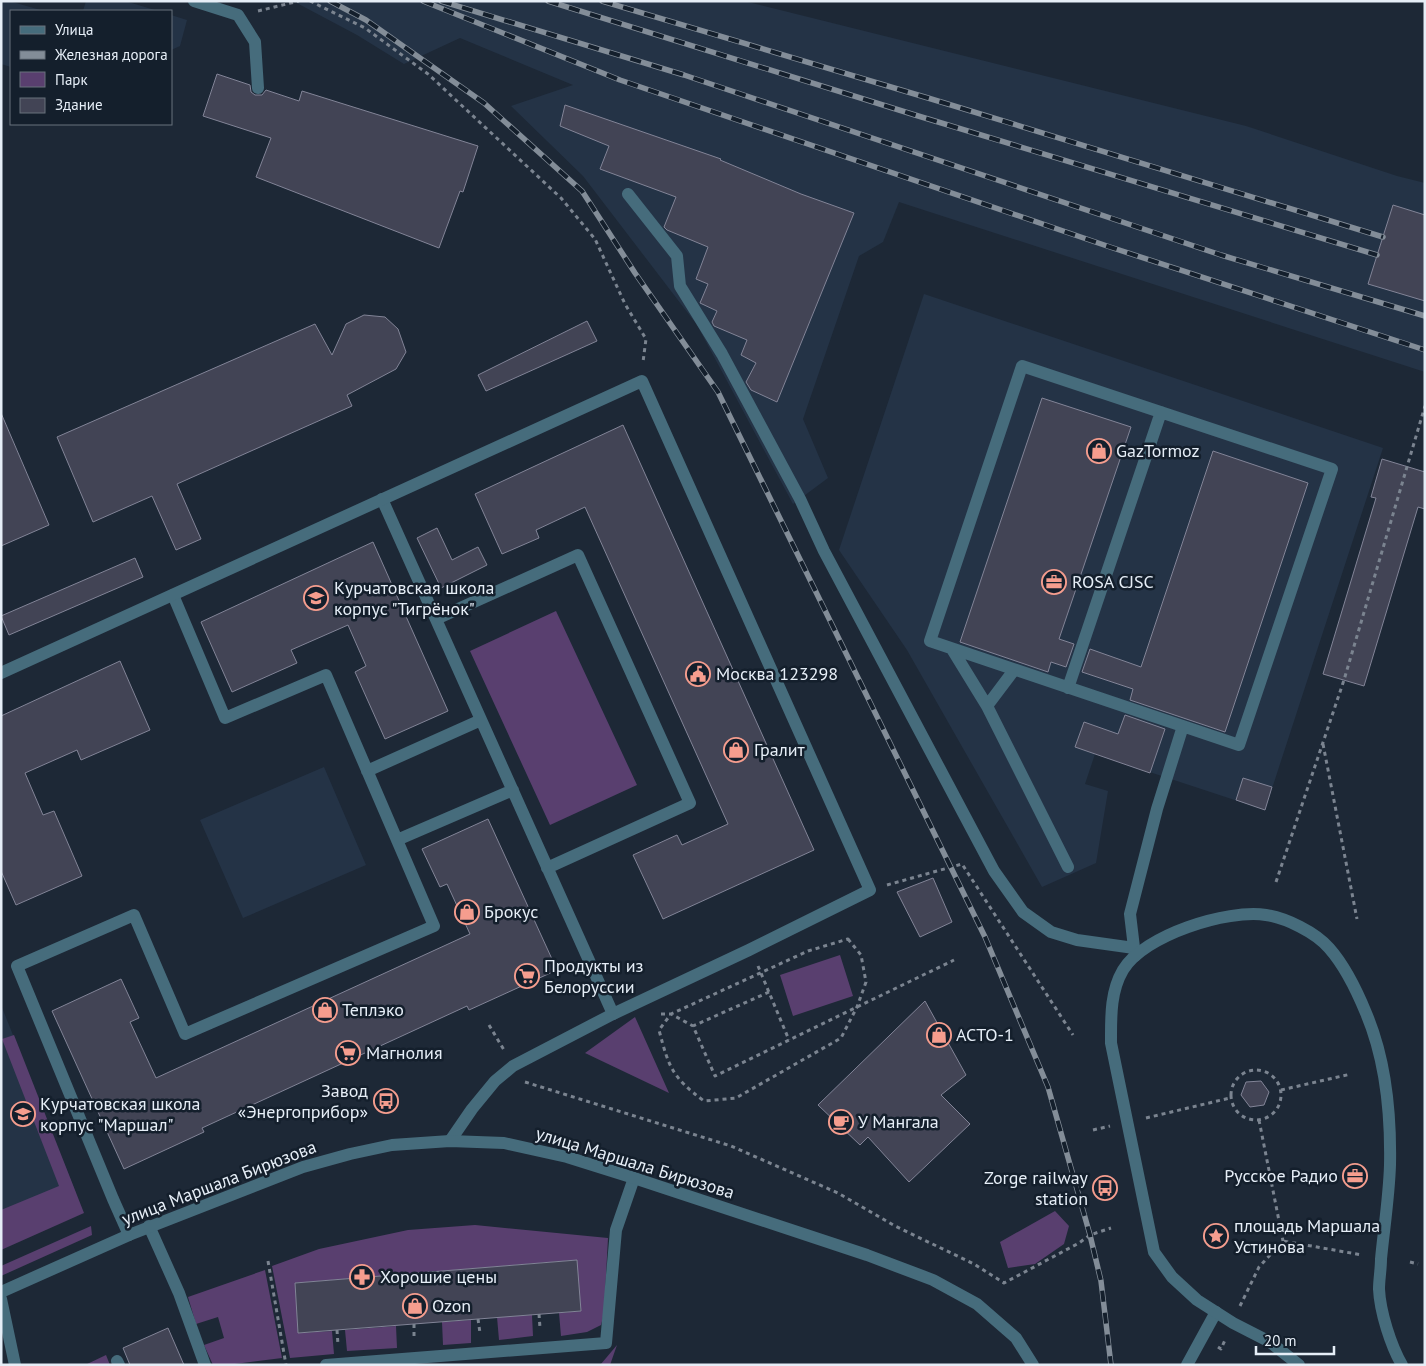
<svg xmlns="http://www.w3.org/2000/svg" width="1426" height="1366" font-family="'PT Sans',sans-serif">
	<style>
		.built { fill: #243346 }
		.green { fill: #593f6f }
		.building { fill: #424455; stroke: #828497 }
		.lines { fill: none; stroke-linecap: round; stroke-linejoin: round }
		.path { stroke: #7b8490; stroke-width: 3; stroke-dasharray: 4 4; stroke-linecap: butt }
		.service { stroke: #466c7c; stroke-width: 12 }
		.minor { stroke: #466c7c; stroke-width: 12 }
		.tertiary { stroke: #466c7c; stroke-width: 12 }
		.rail-casing { stroke: #838d98; stroke-width: 5.5 }
		.rail { stroke: #141f2c; stroke-width: 4; stroke-dasharray: 11; stroke-linecap: butt }
		.labels { text-anchor: middle; stroke-width: 5; stroke-linejoin: round; paint-order: stroke }
		.poi-label { font-size: 18px; fill: #e6eef7; stroke: #141f2c; text-anchor: start }
		.street-label { font-size: 18px; fill: #e6eef7; stroke: #141f2c }
	</style>
	<rect width="100%" height="100%" fill="#1d2836"/>
	<path class="built" d="M 1,1 L 9,1 L 44,11 L 11,11 L 11,67 L 1,64 Z
		M 86,1 L 125,1 L 158,11 L 83,11 Z
		M 293,1 L 744,1 L 1246,126 L 1397,176 L 1425,183 L 1425,372 L 899,202 L 883,242 L 859,256 L 803,419 L 828,478 L 793,504 L 697,325 L 583,176 L 511,106 L 573,85 L 460,38 L 404,64 L 357,35 Z
		M 171,15 L 187,20 L 180,46 L 171,50 Z
		M 924,294 L 1383,448 L 1265,810 L 1095,754 L 1085,784 L 1108,791 L 1096,863 L 1042,887 L 907,650 L 839,550 Z
		M 324,767 L 366,865 L 243,918 L 200,820 Z
		M 1,1005 L 76,1193 L 1,1225 Z"/>
	<path class="green" d="M 556,611 L 637,785 L 550,825 L 470,651 Z
		M 840,955 L 853,996 L 793,1016 L 780,975 Z
		M 635,1017 L 669,1093 L 585,1053 Z
		M 14,1035 L 84,1213 L 1,1250 L 1,1210 L 59,1186 L 2,1039 Z
		M 1055,1211 L 1069,1226 L 1064,1244 L 1035,1264 L 1008,1268 L 1000,1242 Z
		M 475,1225 L 608,1238 L 604,1313 L 601,1325 L 587,1332 L 561,1336 L 559,1313 L 581,1311 L 576,1260 L 295,1283 L 299,1333 L 332,1331 L 334,1354 L 290,1358 L 272,1266 L 319,1249 L 408,1230 Z
		M 91,1226 L 92,1235 L 1,1276 L 1,1266 Z
		M 265,1270 L 282,1358 L 227,1365 L 213,1365 L 204,1345 L 224,1338 L 218,1317 L 196,1324 L 188,1297 Z
		M 532,1315 L 533,1336 L 499,1340 L 497,1317 Z
		M 471,1320 L 471,1343 L 443,1345 L 442,1322 Z
		M 396,1326 L 397,1348 L 347,1351 L 345,1330 Z
		M 617,1345 L 610,1365 L 600,1365 L 601,1364 Z
		M 106,1355 L 110,1365 L 85,1365 Z"/>
	<path class="building" d="M 217,74 L 250,85 L 251,92 L 255,95 L 262,95 L 266,90 L 299,101 L 302,91 L 478,146 L 463,192 L 460,191 L 439,248 L 256,177 L 271,138 L 203,116 Z
		M 565,105 L 721,159 L 720,160 L 801,194 L 854,213 L 777,402 L 751,390 L 746,382 L 756,363 L 741,355 L 747,340 L 714,326 L 712,322 L 717,311 L 700,303 L 708,284 L 696,279 L 708,247 L 667,230 L 664,227 L 676,197 L 600,169 L 609,146 L 560,126 Z
		M 1393,205 L 1425,215 L 1425,301 L 1368,284 Z
		M 364,315 L 385,317 L 398,329 L 406,352 L 396,369 L 347,395 L 352,406 L 177,484 L 201,539 L 176,550 L 152,496 L 93,522 L 57,437 L 315,324 L 332,355 L 346,324 Z
		M 587,321 L 597,341 L 486,391 L 478,375 Z
		M 1042,398 L 1131,427 L 1059,639 L 1074,644 L 1066,667 L 1051,662 L 1048,672 L 960,642 Z
		M 1,413 L 49,525 L 1,546 Z
		M 623,425 L 814,850 L 663,919 L 633,855 L 677,835 L 682,845 L 728,824 L 585,507 L 536,530 L 539,538 L 502,554 L 475,494 Z
		M 1213,451 L 1308,483 L 1225,732 L 1130,700 L 1133,689 L 1082,672 L 1090,649 L 1141,667 Z
		M 1382,459 L 1425,472 L 1425,509 L 1418,507 L 1364,686 L 1323,674 L 1376,498 L 1371,497 Z
		M 437,528 L 452,560 L 478,547 L 487,565 L 441,588 L 417,538 Z
		M 373,542 L 448,711 L 385,739 L 355,672 L 366,666 L 348,625 L 291,650 L 297,663 L 232,692 L 201,622 Z
		M 135,558 L 143,577 L 9,635 L 1,616 Z
		M 120,661 L 150,730 L 81,760 L 77,750 L 25,773 L 43,815 L 54,811 L 82,876 L 16,905 L 1,871 L 1,716 Z
		M 1125,715 L 1165,729 L 1150,773 L 1075,747 L 1084,722 L 1118,734 Z
		M 1243,778 L 1272,787 L 1265,810 L 1236,800 Z
		M 488,819 L 557,970 L 469,1010 L 467,1006 L 202,1128 L 204,1132 L 124,1169 L 52,1011 L 121,979 L 139,1018 L 130,1022 L 156,1078 L 470,934 L 447,884 L 440,887 L 422,849 Z
		M 933,878 L 952,922 L 920,937 L 897,892 Z
		M 925,1001 L 966,1075 L 941,1095 L 970,1124 L 909,1182 L 868,1137 L 860,1145 L 818,1105 Z
		M 1261,1081 L 1269,1092 L 1264,1105 L 1250,1107 L 1241,1095 L 1246,1082 Z
		M 577,1260 L 581,1311 L 298,1333 L 295,1283 Z
		M 168,1328 L 184,1365 L 130,1365 L 123,1348 Z"/>
	<g class="lines">
		<path class="path" d="M 310,1 L 365,28 L 428,74 L 561,198 L 595,239 L 625,304 L 646,339 L 643,362
			M 258,11 L 299,1
			M 1323,744 L 1357,919
			M 1276,882 L 1344,680 L 1425,406
			M 887,885 L 962,864 L 1073,1035
			M 848,939 L 861,955 L 866,982 L 857,1007 L 841,1038 L 736,1098 L 704,1101 C 672,1077 669,1068 659,1030 L 671,1014 L 808,951 Z
			M 758,966 L 789,1040
			M 769,992 L 693,1026 L 715,1076 L 954,960
			M 661,1014 L 671,1014 L 693,1026
			M 489,1025 L 504,1050
			M1231 1095a25 25 0 1 1 50 0a25 25 0 1 1-50 0Z
			M 525,1082 L 731,1146 L 838,1193 L 895,1226 L 974,1264 L 1004,1283 L 1079,1243 L 1090,1235 L 1111,1228
			M 1281,1090 L 1351,1074
			M 1146,1118 L 1230,1098
			M 1259,1120 L 1283,1241
			M 1093,1130 L 1110,1126
			M 268,1261 L 286,1365
			M 1410,1262 L 1418,1264
			M 1240,1306 L 1259,1267 L 1283,1241 L 1362,1255
			M 539,1314 L 540,1328
			M 478,1319 L 480,1333
			M 414,1324 L 414,1339
			M 337,1330 L 338,1345
			M 1218,1347 L 1221,1349 L 1225,1340"/>
		<path class="service" d="M 194,1 L 238,15 L 255,42 L 258,88
			M 628,194 L 677,256 L 680,286 L 722,354 L 800,499 L 824,551 L 994,871 L 1023,912 L 1051,932 L 1077,940 L 1134,948
			M 1022,366 L 1332,469 L 1239,745 L 930,641 Z
			M 382,499 L 613,1014
			M 436,619 L 578,555 L 690,803 L 547,868
			M 952,649 L 987,706 L 1068,867
			M 1068,688 L 1161,412
			M 987,706 L 1014,670
			M 367,771 L 481,720
			M 397,840 L 513,790
			M 1135,956 L 1130,914 L 1157,809 L 1183,726
			M 149,1226 L 179,1293 L 205,1365
			M 129,1235 L 113,1199 L 17,966 L 134,915 L 185,1034 L 434,926 L 326,675 L 225,718 L 173,595
			M 1,1299 L 15,1365
			M 117,1361 L 119,1365
			M 326,1365 L 606,1343 L 616,1230 L 634,1178
			M 1187,1365 L 1216,1312"/>
		<path class="minor" d="M 1,673 L 642,381 L 870,890 L 749,950 L 613,1014 L 513,1066 L 495,1081 L 472,1109 L 450,1141
			M 1299,1365 L 1270,1342 L 1233,1323 L 1197,1300 L 1172,1277 L 1154,1252 L 1111,1043 C 1111,1018 1110,992 1123,970 C 1144,935 1227,909 1266,915 C 1286,918 1315,932 1329,948 C 1345,966 1357,991 1366,1013 C 1386,1060 1391,1115 1390,1165 C 1389,1197 1384,1228 1381,1259 C 1381,1269 1379,1280 1379,1289 C 1380,1312 1391,1346 1402,1365"/>
		<path class="tertiary" d="M 1,1292 L 129,1235 L 303,1167 L 350,1154 L 392,1145 L 450,1141 L 504,1143 L 567,1157 L 634,1178 L 867,1255 L 933,1280 L 977,1304 L 1016,1338 L 1033,1365"/>
		<defs>
			<path id="rail" d="M 330,1 L 366,20 L 484,103 L 582,191 L 635,273 L 718,392 L 985,937 L 1048,1087 L 1090,1235 L 1101,1281 L 1111,1365
				M 423,1 L 620,80 L 1110,247 L 1425,350
				M 441,1 L 684,75 L 1221,255 L 1425,316
				M 548,1 L 915,115 L 1377,255
				M 602,1 L 928,98 L 1383,237"/>
		</defs>
		<use href="#rail" class="rail-casing"/>
		<use href="#rail" class="rail"/>
	</g>
	<defs>
		<symbol id="shop-ring" viewBox="-11 -11 22 22"><circle r="9.5" fill="#141f2c" stroke="#f59d8e" stroke-width="1.5"/><path d="M-5-2.5h2.3a2.7 3.5 0 0 1 5.4 0H5L5.5 6h-11ZM-1.5-2.5h3a1.5 2.3 0 0 0-3 0Z" fill="#f59d8e"/></symbol>
		<symbol id="office-ring" viewBox="-11 -11 22 22"><circle r="9.5" fill="#141f2c" stroke="#f59d8e" stroke-width="1.5"/><path d="M-6-3h4V-5.5h4V-3h4V5H-6ZM-1-4.5V-3h2v-1.5ZM-6 0V1H6V0Z" fill="#f59d8e"/></symbol>
		<symbol id="school-ring" viewBox="-11 -11 22 22"><circle r="9.5" fill="#141f2c" stroke="#f59d8e" stroke-width="1.5"/><path d="M0-5L7-2L0 1L-7-2ZM-4 1L0 2.5L4 1V4Q0 6-4 4Z" fill="#f59d8e"/></symbol>
		<symbol id="civic-ring" viewBox="-11 -11 22 22"><circle r="9.5" fill="#141f2c" stroke="#f59d8e" stroke-width="1.5"/><path d="M-.6-6.5H3V-4.5H.6V-3L4-1V1h2V6H-6V1h2V-1L-.6-3ZM-1.2 2.5V6h2.4V2.5Z" fill="#f59d8e"/></symbol>
		<symbol id="supermarket-ring" viewBox="-11 -11 22 22"><circle r="9.5" fill="#141f2c" stroke="#f59d8e" stroke-width="1.5"/><path d="M-6-5.5h2.5l.6 2H6L4.5 2H-2.5L-4.4-4H-6ZM-1.5 3.2a1.3 1.3 0 1 0 .1 0ZM3 3.2a1.3 1.3 0 1 0 .1 0Z" fill="#f59d8e"/></symbol>
		<symbol id="bus-ring" viewBox="-11 -11 22 22"><circle r="9.5" fill="#141f2c" stroke="#f59d8e" stroke-width="1.5"/><path d="M-5-6H5V4H4V6H2V4H-2V6H-4V4H-5ZM-3.5-4V0h7V-4ZM-3.5 1.2v1.5H-2V1.2ZM2 1.2v1.5H3.5V1.2Z" fill="#f59d8e"/></symbol>
		<symbol id="cafe-ring" viewBox="-11 -11 22 22"><circle r="9.5" fill="#141f2c" stroke="#f59d8e" stroke-width="1.5"/><path d="M-5.5-4.5H6V0H3Q3 3.5 0 3.5H-2.5Q-5.5 3.5-5.5 0ZM3-3.2v2h1.7v-2ZM-6 4.5H4V6H-6Z" fill="#f59d8e"/></symbol>
		<symbol id="sight-ring" viewBox="-11 -11 22 22"><circle r="9.5" fill="#141f2c" stroke="#f59d8e" stroke-width="1.5"/><path d="M0-6L1.8-2.2L6-1.7L2.9 1.2L3.7 5.4L0 3.3L-3.7 5.4L-2.9 1.2L-6-1.7L-1.8-2.2Z" fill="#f59d8e"/></symbol>
		<symbol id="pharmacy-ring" viewBox="-11 -11 22 22"><circle r="9.5" fill="#141f2c" stroke="#f59d8e" stroke-width="1.5"/><path d="M-2-6h4v4h4v4h-4v4h-4v-4h-4v-4h4Z" fill="#f59d8e"/></symbol>
	</defs>
	<g fill-rule="evenodd">
		<use href="#shop-ring" x="1085" y="437" width="28" height="28"/>
		<use href="#office-ring" x="1040" y="568" width="28" height="28"/>
		<use href="#school-ring" x="302" y="584" width="28" height="28"/>
		<use href="#civic-ring" x="684" y="660" width="28" height="28"/>
		<use href="#shop-ring" x="722" y="736" width="28" height="28"/>
		<use href="#shop-ring" x="453" y="898" width="28" height="28"/>
		<use href="#supermarket-ring" x="513" y="962" width="28" height="28"/>
		<use href="#shop-ring" x="311" y="996" width="28" height="28"/>
		<use href="#shop-ring" x="925" y="1021" width="28" height="28"/>
		<use href="#supermarket-ring" x="334" y="1039" width="28" height="28"/>
		<use href="#bus-ring" x="372" y="1087" width="28" height="28"/>
		<use href="#school-ring" x="9" y="1100" width="28" height="28"/>
		<use href="#cafe-ring" x="827" y="1108" width="28" height="28"/>
		<use href="#office-ring" x="1341" y="1162" width="28" height="28"/>
		<use href="#bus-ring" x="1091" y="1174" width="28" height="28"/>
		<use href="#sight-ring" x="1202" y="1222" width="28" height="28"/>
		<use href="#pharmacy-ring" x="348" y="1263" width="28" height="28"/>
		<use href="#shop-ring" x="401" y="1292" width="28" height="28"/>
	</g>
	<g class="labels">
		<g class="poi-label">
			<text x="1116" y="457">GazTormoz</text>
			<text x="1072" y="588">ROSA CJSC</text>
			<text x="334" y="594">Курчатовская школа<tspan x="334" dy="21">корпус "Тигрёнок"</tspan></text>
			<text x="716" y="680">Москва 123298</text>
			<text x="754" y="756">Гралит</text>
			<text x="484" y="918">Брокус</text>
			<text x="544" y="972">Продукты из<tspan x="544" dy="21">Белоруссии</tspan></text>
			<text x="342" y="1016">Теплэко</text>
			<text x="956" y="1041">АСТО-1</text>
			<text x="366" y="1059">Магнолия</text>
			<text x="368" y="1097" text-anchor="end">Завод<tspan x="368" dy="21">«Энергоприбор»</tspan></text>
			<text x="40" y="1110">Курчатовская школа<tspan x="40" dy="21">корпус "Маршал"</tspan></text>
			<text x="858" y="1128">У Мангала</text>
			<text x="1338" y="1182" text-anchor="end">Русское Радио</text>
			<text x="1088" y="1184" text-anchor="end">Zorge railway<tspan x="1088" dy="21">station</tspan></text>
			<text x="1234" y="1232">площадь Маршала<tspan x="1234" dy="21">Устинова</tspan></text>
			<text x="380" y="1283">Хорошие цены</text>
			<text x="432" y="1312">Ozon</text>
		</g>
		<g class="street-label">
			<text transform="translate(635 1163) rotate(17)" y="6">улица Маршала Бирюзова</text>
			<text transform="translate(219 1183) rotate(-21)" y="6">улица Маршала Бирюзова</text>
		</g>
	</g>
	<rect width="1426" height="1366" fill="none" stroke="#e6eef7" stroke-width="5"/>
	<rect x="10" y="10" width="162" height="115" fill="#141f2c" stroke="#68727d"/>
	<rect x="20" y="26" width="25" height="8" fill="#466c7c" stroke="#68727d"/>
	<text x="55" y="35" font-size="15" fill="#e6eef7">Улица</text>
	<rect x="20" y="51" width="25" height="8" fill="#838d98" stroke="#68727d"/>
	<text x="55" y="60" font-size="15" fill="#e6eef7">Железная дорога</text>
	<rect x="20" y="72" width="25" height="15" fill="#593f6f" stroke="#68727d"/>
	<text x="55" y="85" font-size="15" fill="#e6eef7">Парк</text>
	<rect x="20" y="98" width="25" height="15" fill="#424455" stroke="#68727d"/>
	<text x="55" y="110" font-size="15" fill="#e6eef7">Здание</text>
	<path d="M1256 1346v8h78v-8" fill="none" stroke="#e6eef7" stroke-width="2.5"/>
	<text x="1264" y="1346" font-size="15" fill="#e6eef7" stroke="#141f2c" stroke-width="4" paint-order="stroke">20 m</text>
</svg>
